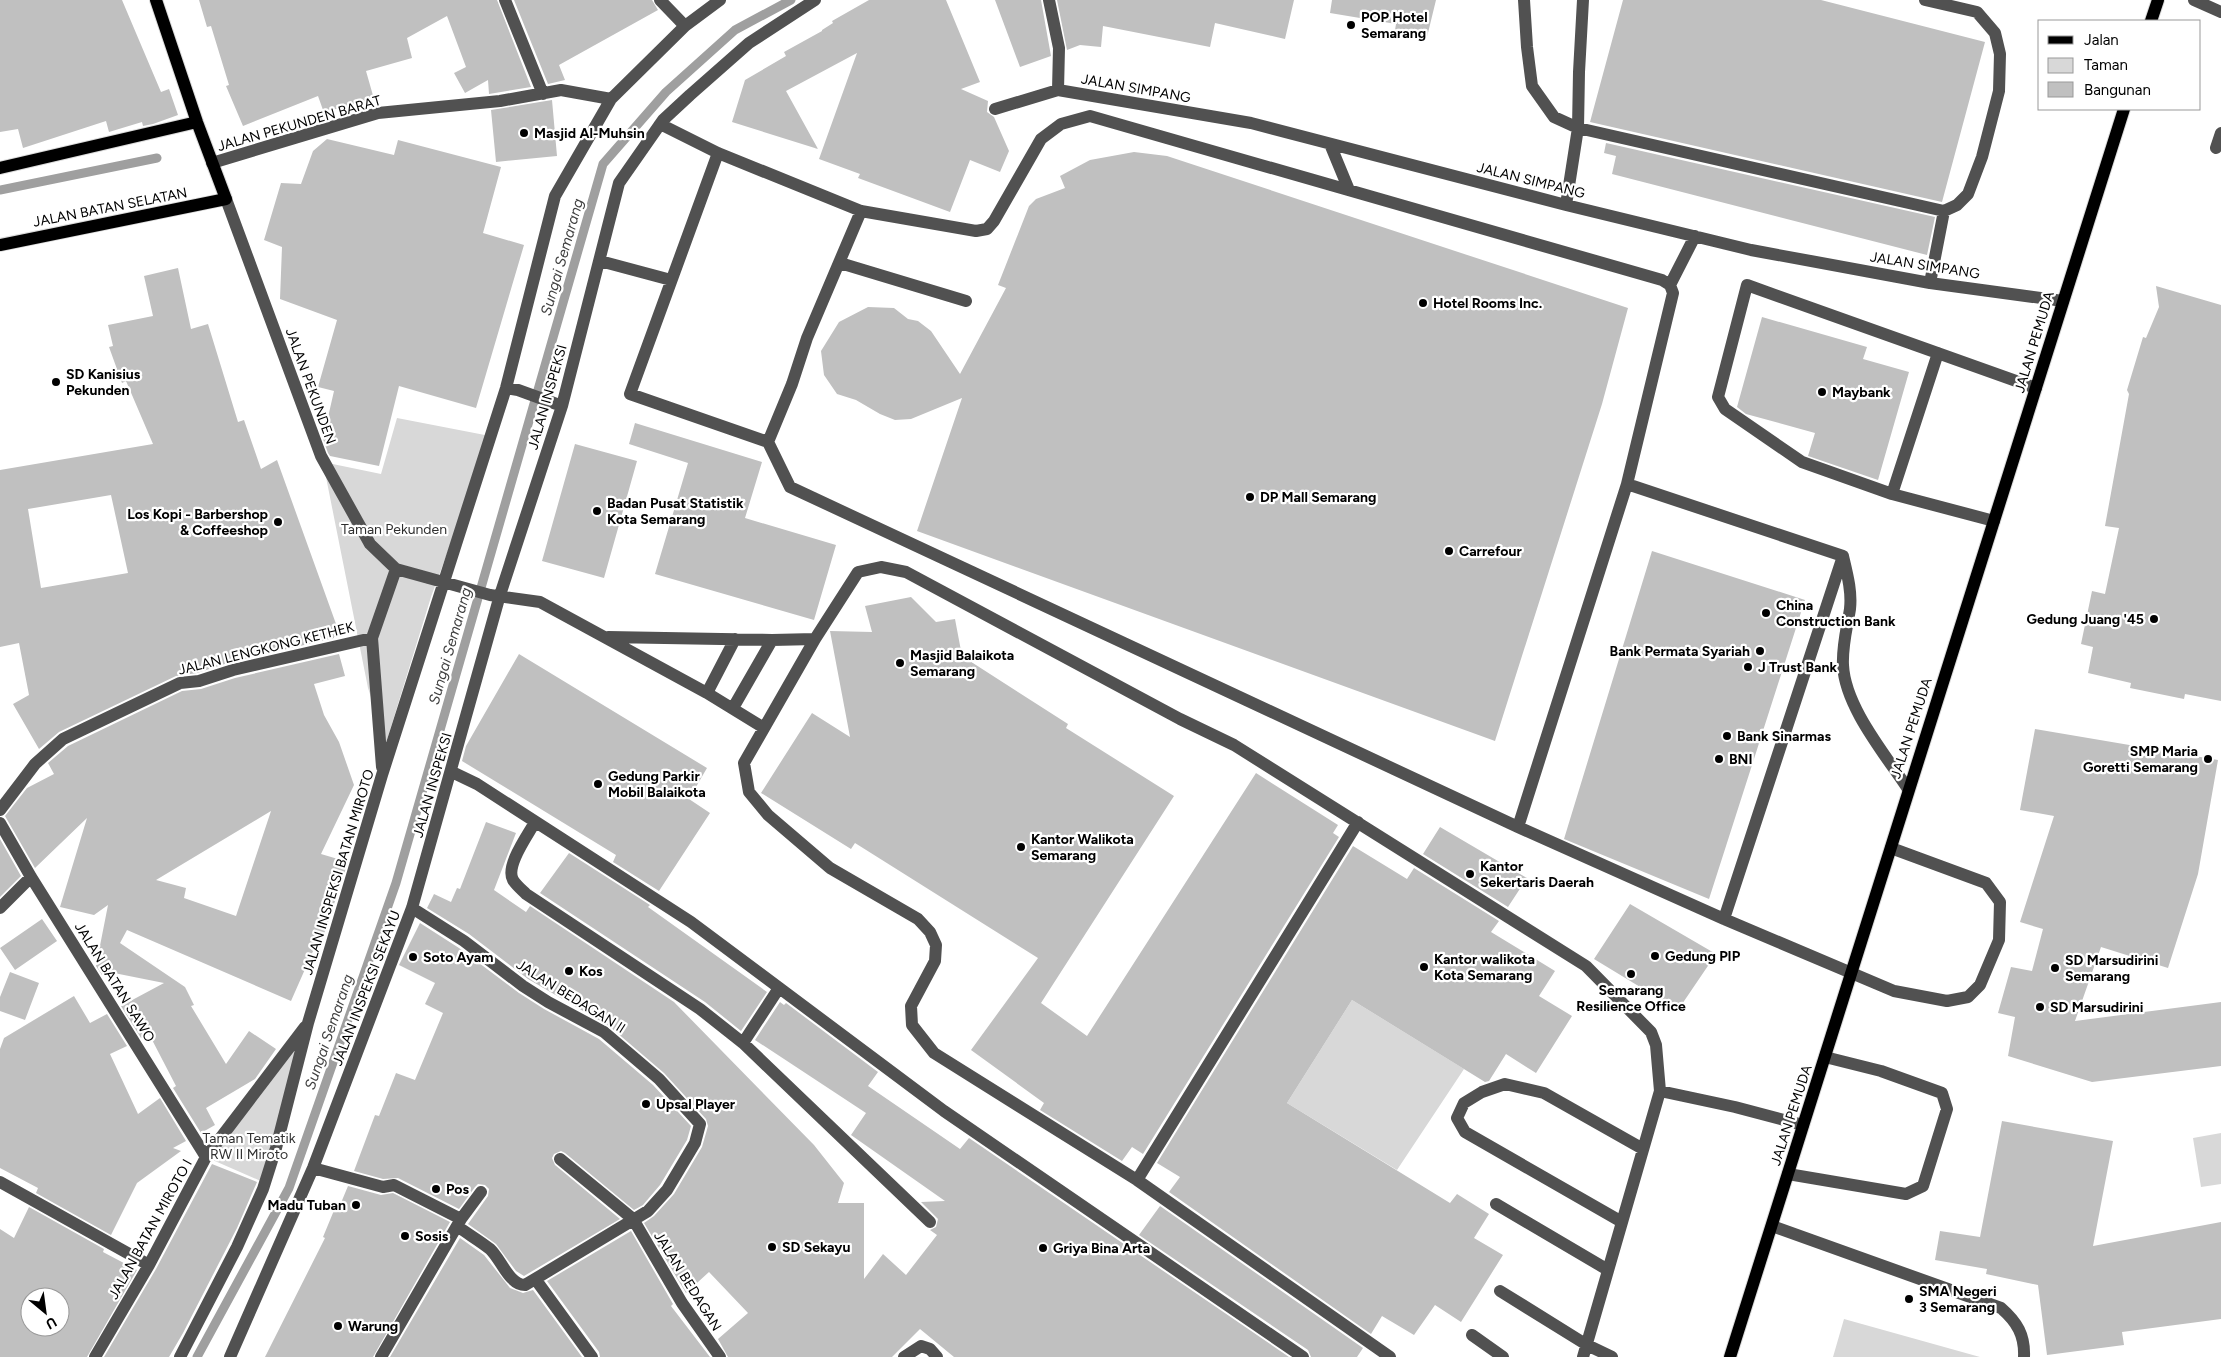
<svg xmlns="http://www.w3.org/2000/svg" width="2221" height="1357" font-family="Figtree,sans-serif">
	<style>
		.green { fill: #d8d8d8 }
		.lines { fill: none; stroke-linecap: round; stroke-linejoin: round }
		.stream { stroke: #9f9f9f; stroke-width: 9 }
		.building { fill: #c0c0c0; fill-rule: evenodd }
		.major-casing { stroke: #dbdbdb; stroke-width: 14 }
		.minor { stroke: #515151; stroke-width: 12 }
		.major { stroke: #000; stroke-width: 12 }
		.poi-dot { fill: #000; stroke: #fff; stroke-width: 2 }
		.labels { text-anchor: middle; stroke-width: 4.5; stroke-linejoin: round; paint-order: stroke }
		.poi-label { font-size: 14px; font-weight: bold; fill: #000; stroke: #fff; text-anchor: start }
		.street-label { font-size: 14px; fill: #000; stroke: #fff }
		.park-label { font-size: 14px; fill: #2f2f2f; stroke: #fff }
		.water-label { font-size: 15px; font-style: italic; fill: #404040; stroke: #fff }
	</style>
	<rect width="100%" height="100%" fill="#fff"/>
	<path class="green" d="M 397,418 L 490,436 L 431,597 L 386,743 L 368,688 L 323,462 L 381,474 Z
		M 1352,1000 L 1464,1069 L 1397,1170 L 1287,1103 Z
		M 306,1034 L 263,1182 L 208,1158 Z
		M 2221,1133 L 2221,1184 L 2201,1187 L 2193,1138 Z
		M 1844,1319 L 1980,1357 L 1833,1357 Z"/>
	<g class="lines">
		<path class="stream" d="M 0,190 L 157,158
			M 197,1357 L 289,1188 L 396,883 L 603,164 L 666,92 L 735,30 L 791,0"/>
	</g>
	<path class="building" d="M 0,0 L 122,0 L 161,92 L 169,89 L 178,115 L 153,124 L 143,126 L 142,122 L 109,132 L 106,121 L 23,148 L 18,129 L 0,132 Z
		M 199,0 L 497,0 L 531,87 L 489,94 L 488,80 L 465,93 L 454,73 L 466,67 L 447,16 L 407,38 L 412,58 L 366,71 L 374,99 L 332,110 L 323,110 L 318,96 L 243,126 L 226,86 L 229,85 L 211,26 L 207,27 Z
		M 514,0 L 652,0 L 658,10 L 559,65 L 565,80 L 548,84 Z
		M 869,0 L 946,0 L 980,82 L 961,89 L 988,101 L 987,112 L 994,117 L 1009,151 L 1000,172 L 970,160 L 950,212 L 858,178 L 860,174 L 819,159 L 857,53 L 786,91 L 818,149 L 732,122 L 745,80 L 786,56 L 784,52 L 822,31 L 822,30 L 833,23 L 832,21 Z
		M 995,0 L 1041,0 L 1051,56 L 1020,67 Z
		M 1057,0 L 1294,0 L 1285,39 L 1215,23 L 1210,47 L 1103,26 L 1101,47 L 1080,45 L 1067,50 Z
		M 1332,0 L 1436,0 L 1427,37 L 1395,30 L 1396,24 L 1330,13 Z
		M 1623,0 L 1821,0 L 1985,42 L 1942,202 L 1590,122 Z
		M 552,100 L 557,156 L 496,162 L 491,110 Z
		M 327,139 L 394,155 L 398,140 L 501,167 L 483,233 L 524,245 L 476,408 L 399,386 L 379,466 L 330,456 L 328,453 L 323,439 L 334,391 L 318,387 L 337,320 L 280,299 L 282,247 L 264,240 L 281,183 L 301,184 L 313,151 Z
		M 1606,143 L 1935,217 L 1927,255 L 1612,174 L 1616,156 L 1604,153 Z
		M 1134,152 L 1167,156 L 1628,308 L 1602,404 L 1495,741 L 917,531 L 962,398 L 911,419 L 895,420 L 880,414 L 856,400 L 837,394 L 824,375 L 821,351 L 839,322 L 868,307 L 894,308 L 908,319 L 918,321 L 931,331 L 960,374 L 1006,288 L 998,285 L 1029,206 L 1036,199 L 1065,188 L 1060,176 L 1090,160 Z
		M 178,268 L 191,329 L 208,324 L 238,422 L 244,420 L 261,469 L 277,460 L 340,635 L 334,637 L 334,638 L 231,662 L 197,673 L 176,676 L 59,732 L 39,749 L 13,704 L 29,695 L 19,643 L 0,647 L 0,470 L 153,444 L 126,381 L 122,383 L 109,347 L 113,346 L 108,325 L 153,316 L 144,276 ZM 111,495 L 128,573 L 41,588 L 28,509 Z
		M 2156,286 L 2221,305 L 2221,701 L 2185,694 L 2184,699 L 2130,688 L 2131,683 L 2088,673 L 2093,647 L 2081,644 L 2092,591 L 2105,594 L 2119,528 L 2105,526 L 2129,394 L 2127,390 L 2143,337 L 2146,338 L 2159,307 Z
		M 1762,317 L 1867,347 L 1863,359 L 1909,372 L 1878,480 L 1808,456 L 1815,433 L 1746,414 L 1737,407 Z
		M 635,423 L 762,462 L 745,518 L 836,545 L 814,620 L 655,574 L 688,463 L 629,444 Z
		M 575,444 L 637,461 L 604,578 L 542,561 Z
		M 1652,551 L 1805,600 L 1709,899 L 1564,839 Z
		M 911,597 L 936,622 L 955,619 L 962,656 L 1068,724 L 1066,728 L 1174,796 L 1041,1003 L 1087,1036 L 1256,773 L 1338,825 L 1333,833 L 1339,837 L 1143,1154 L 1132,1147 L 1122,1161 L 1040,1110 L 1044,1103 L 971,1050 L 1038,958 L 855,843 L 851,849 L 761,793 L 812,713 L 850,737 L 830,631 L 872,632 L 865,606 Z
		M 339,654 L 345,676 L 314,684 L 324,715 L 339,742 L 354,785 L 321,854 L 348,862 L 321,943 L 317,942 L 291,1001 L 127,930 L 120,943 L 185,987 L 194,1005 L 191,1006 L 226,1064 L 249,1031 L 276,1049 L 255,1079 L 206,1108 L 215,1125 L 201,1133 L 173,1088 L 176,1086 L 149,1034 L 141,1038 L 121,1006 L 164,983 L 104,971 L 102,975 L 96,966 L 108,905 L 94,915 L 60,907 L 87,818 L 35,868 L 5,816 L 27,788 L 54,774 L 48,763 L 68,746 L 182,691 L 201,689 L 235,678 ZM 271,811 L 236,916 L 184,898 L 186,888 L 156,880 Z
		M 519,654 L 707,768 L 689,799 L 710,813 L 659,891 L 613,862 L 616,855 L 462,761 L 466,746 Z
		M 2035,729 L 2218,760 L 2198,874 L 2168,968 L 2101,947 L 2075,1021 L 2221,1002 L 2221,1066 L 2092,1082 L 2008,1056 L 2015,1017 L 1998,1013 L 2011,967 L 2032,971 L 2043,929 L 2020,922 L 2054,816 L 2020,810 Z
		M 486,822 L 516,833 L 494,890 L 526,912 L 530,906 L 674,1002 L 814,1145 L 844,1183 L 838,1203 L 864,1203 L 864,1279 L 883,1254 L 906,1275 L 937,1235 L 930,1230 L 936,1227 L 938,1219 L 921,1202 L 945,1201 L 851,1135 L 866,1113 L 755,1040 L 780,1002 L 784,1005 L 786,1003 L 878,1072 L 868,1086 L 960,1149 L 969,1138 L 1289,1357 L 954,1357 L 920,1329 L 892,1357 L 728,1357 L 718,1339 L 748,1313 L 709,1272 L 686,1293 L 644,1223 L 654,1216 L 674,1194 L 702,1147 L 708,1126 L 706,1119 L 664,1073 L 609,1026 L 528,979 L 469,934 L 427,908 L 434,894 L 451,902 L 457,888 L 460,889 Z
		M 1440,827 L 1527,878 L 1508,907 L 1423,854 Z
		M 0,839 L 21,876 L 0,897 Z
		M 1353,846 L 1407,879 L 1414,868 L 1499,921 L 1491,932 L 1555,971 L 1539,996 L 1572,1016 L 1536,1073 L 1506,1054 L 1489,1081 L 1485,1082 L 1352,1000 L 1287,1103 L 1450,1203 L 1457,1194 L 1489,1214 L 1474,1238 L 1503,1255 L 1461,1322 L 1435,1305 L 1414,1335 L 1382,1316 L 1371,1334 L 1169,1192 L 1180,1177 L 1157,1163 Z
		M 569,853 L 650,905 L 648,907 L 767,992 L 741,1031 L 705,1002 L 540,893 Z
		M 1630,904 L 1716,954 L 1678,1010 L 1594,959 Z
		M 42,919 L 57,941 L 15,970 L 0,948 Z
		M 420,923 L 459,948 L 519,993 L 544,1009 L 599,1039 L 653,1085 L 691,1126 L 687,1140 L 660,1185 L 643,1205 L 634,1210 L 565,1153 L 561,1151 L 554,1154 L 552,1158 L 555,1165 L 620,1219 L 524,1276 L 516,1271 L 496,1244 L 468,1224 L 488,1196 L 489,1189 L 485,1185 L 478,1184 L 475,1187 L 459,1209 L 398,1178 L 383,1179 L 354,1171 L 375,1115 L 379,1116 L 396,1073 L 415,1080 L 443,1013 L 425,1004 L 435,983 L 399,965 Z
		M 10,972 L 39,983 L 25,1020 L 0,1011 L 0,997 Z
		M 74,996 L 90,1023 L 107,1014 L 127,1046 L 110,1054 L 138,1114 L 160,1098 L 186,1141 L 173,1148 L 181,1151 L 137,1183 L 111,1235 L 36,1193 L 38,1188 L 0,1168 L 0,1049 L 4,1038 Z
		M 2002,1121 L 2113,1141 L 2093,1246 L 2221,1222 L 2221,1319 L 2122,1332 L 2124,1345 L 2047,1355 L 2038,1285 L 1986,1274 L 1987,1269 L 1935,1260 L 1940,1231 L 1980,1237 Z
		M 212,1164 L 257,1182 L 237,1228 L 183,1333 L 169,1357 L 104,1357 L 156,1269 Z
		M 348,1186 L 381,1195 L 393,1193 L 450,1222 L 373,1357 L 265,1357 L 325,1238 L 323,1237 L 335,1208 L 338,1210 Z
		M 1160,1206 L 1363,1348 L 1357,1357 L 1311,1357 L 1308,1350 L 1139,1235 Z
		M 29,1207 L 104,1249 L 103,1252 L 137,1270 L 87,1357 L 0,1357 L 0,1229 L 14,1238 ZM 30,1297 L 60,1297 L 60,1327 L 30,1327 Z
		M 631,1231 L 673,1304 L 671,1306 L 710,1357 L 600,1357 L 599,1352 L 547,1281 Z
		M 460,1238 L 484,1255 L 510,1288 L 523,1293 L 533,1290 L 582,1357 L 390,1357 Z"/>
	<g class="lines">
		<defs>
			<path id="major" d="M 2151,21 L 2158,0
				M 0,168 L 197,122
				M 0,245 L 226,199 L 197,122 L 156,0
				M 1730,1357 L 2124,109"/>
		</defs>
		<use href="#major" class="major-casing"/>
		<path class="minor" d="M 505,0 L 543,94
			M 660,0 L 685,26
			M 1049,0 L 1059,48 L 1058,90
			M 1524,0 L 1527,47 L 1532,86 L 1554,117 L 1578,128 L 1944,211 L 1957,205 L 1968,194 L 1982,157 L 1999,91 L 2000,54 L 1995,33 L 1977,12 L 1925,0
			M 2194,0 L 2221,12
			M 995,109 L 1058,90 L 1251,123 L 1566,205 L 1751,250 L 1930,283 L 2063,301
			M 660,124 L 718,153 L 861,211 L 976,231 L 987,229 L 994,221 L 1041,139 L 1061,124 L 1090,116 L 1662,280 L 1670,285 L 1673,293 L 1627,484 L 1843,556 C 1847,573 1852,591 1850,609 C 1847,628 1842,646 1843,665 C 1845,707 1885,754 1908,789
			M 1330,144 L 1349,190
			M 2216,148 L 2221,133
			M 718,153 L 630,394 L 768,442 L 790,487 L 1518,827 L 1724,919 L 1894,991 L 1947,1001 L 1968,997 L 1980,985 L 1999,940 L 2000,902 L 1986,883 L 1891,848
			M 212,163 L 378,113 L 500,101 L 561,90 L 611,99
			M 226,199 L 321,456 L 370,544 L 396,569 L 372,638 L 382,767
			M 1566,205 L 1578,128 L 1579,72 L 1583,0
			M 600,261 L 671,280
			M 840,263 L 966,301
			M 1930,283 L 1944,211
			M 1670,285 L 1695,236
			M 506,388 L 518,390 L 562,406
			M 768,442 L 792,384 L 807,338 L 861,211
			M 1892,494 L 1938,353
			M 1994,521 L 1892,494 L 1802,462 L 1725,409 L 1718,397 L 1747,285 L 2036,388
			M 396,569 L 490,595 L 540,602 L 707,693 L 764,728
			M 608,637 L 772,640 L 815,639
			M 707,693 L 735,639
			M 733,708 L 772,640
			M 452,772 L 477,784 L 691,922 L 944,1111 L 1303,1357
			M 0,810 L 35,764 L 63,739 L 180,683 L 199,681 L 233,670 L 372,638
			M 535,822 C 528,835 505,866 513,880 C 516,885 522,890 526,894 L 700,1009 L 743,1043 L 930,1222
			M 0,823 L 31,877 L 206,1157
			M 1518,827 L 1627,484
			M 0,908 L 31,877
			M 412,908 L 464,941 L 523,986 L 548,1002 L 604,1032 L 659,1079 L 700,1124 L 695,1143 L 667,1190 L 648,1211 L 525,1285 C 509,1285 501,1259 490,1249 C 480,1241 468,1234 457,1226
			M 1724,919 L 1843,556
			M 743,1043 L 779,988
			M 1660,1091 L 1735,1107 L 1803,1125
			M 560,1159 L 633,1219 L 682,1303 L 720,1357
			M 313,1168 L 383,1187 L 394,1185 L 461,1219
			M 1788,1174 L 1906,1194 L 1923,1186 L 1947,1109 L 1942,1093 L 1881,1071 L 1825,1057
			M 1137,1180 L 1358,822
			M 0,1182 L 149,1265
			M 1496,1204 L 1608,1270
			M 1622,1222 L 1465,1132 L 1457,1118 L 1464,1103 L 1482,1092 L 1505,1084 L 1544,1093 L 1643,1149
			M 1772,1226 L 2001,1308 C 2017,1322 2025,1335 2024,1357
			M 536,1280 L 592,1357
			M 1500,1291 L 1587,1345 L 1612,1357
			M 1472,1335 L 1503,1357
			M 95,1357 L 149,1265 L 206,1157 L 305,1027
			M 180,1357 L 237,1247 L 263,1189 L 276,1148 L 308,1023 L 382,775 L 506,388 L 555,196 L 611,99 L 685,26 L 720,0
			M 230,1357 L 313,1168 L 412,908 L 500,595 L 562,406 L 619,183 L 663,120 L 690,95 L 749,43 L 815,0
			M 381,1357 L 461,1219 L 481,1192
			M 904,1357 L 921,1346 L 930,1349 L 937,1357
			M 1390,1357 L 1137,1180 L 934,1053 L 912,1025 L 911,1006 L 935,961 L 936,945 L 930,932 L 918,919 L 830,868 L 768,815 L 749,792 L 744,763 L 815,639 L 858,572 L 881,567 L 906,572 L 1180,719 L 1234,745 L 1586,966 L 1651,1032 L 1656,1045 L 1660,1091 L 1583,1357"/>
		<use href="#major" class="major"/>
	</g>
	<g class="poi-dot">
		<circle cx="1351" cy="25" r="5"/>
		<circle cx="524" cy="133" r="5"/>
		<circle cx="1423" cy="303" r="5"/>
		<circle cx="56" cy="382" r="5"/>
		<circle cx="1822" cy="392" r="5"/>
		<circle cx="1250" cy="497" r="5"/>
		<circle cx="597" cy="511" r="5"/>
		<circle cx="278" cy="522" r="5"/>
		<circle cx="1449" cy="551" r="5"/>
		<circle cx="1766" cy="613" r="5"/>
		<circle cx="2154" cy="619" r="5"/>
		<circle cx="1760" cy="651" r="5"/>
		<circle cx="900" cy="663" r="5"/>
		<circle cx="1748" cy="667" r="5"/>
		<circle cx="1727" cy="736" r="5"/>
		<circle cx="1719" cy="759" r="5"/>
		<circle cx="2208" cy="759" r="5"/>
		<circle cx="598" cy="784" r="5"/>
		<circle cx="1021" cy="847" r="5"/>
		<circle cx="1470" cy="874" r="5"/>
		<circle cx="1655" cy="956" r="5"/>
		<circle cx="413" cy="957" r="5"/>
		<circle cx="1424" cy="967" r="5"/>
		<circle cx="2055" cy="968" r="5"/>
		<circle cx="569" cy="971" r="5"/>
		<circle cx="1631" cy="974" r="5"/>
		<circle cx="2040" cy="1007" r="5"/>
		<circle cx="646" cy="1104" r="5"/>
		<circle cx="436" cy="1189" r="5"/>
		<circle cx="356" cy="1205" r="5"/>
		<circle cx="405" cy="1236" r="5"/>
		<circle cx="772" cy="1247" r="5"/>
		<circle cx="1043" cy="1248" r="5"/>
		<circle cx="1909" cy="1299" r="5"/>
		<circle cx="338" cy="1326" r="5"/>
	</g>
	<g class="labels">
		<g class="poi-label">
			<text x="1361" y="22">POP Hotel<tspan x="1361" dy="16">Semarang</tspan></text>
			<text x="534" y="138">Masjid Al-Muhsin</text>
			<text x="1433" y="308">Hotel Rooms Inc.</text>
			<text x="66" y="379">SD Kanisius<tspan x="66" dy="16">Pekunden</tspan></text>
			<text x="1832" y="397">Maybank</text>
			<text x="1260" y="502">DP Mall Semarang</text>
			<text x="607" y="508">Badan Pusat Statistik<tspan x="607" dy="16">Kota Semarang</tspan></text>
			<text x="268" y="519" text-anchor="end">Los Kopi - Barbershop<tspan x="268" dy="16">&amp; Coffeeshop</tspan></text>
			<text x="1459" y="556">Carrefour</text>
			<text x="1776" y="610">China<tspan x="1776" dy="16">Construction Bank</tspan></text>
			<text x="2144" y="624" text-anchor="end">Gedung Juang '45</text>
			<text x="1750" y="656" text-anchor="end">Bank Permata Syariah</text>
			<text x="910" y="660">Masjid Balaikota<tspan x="910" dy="16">Semarang</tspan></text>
			<text x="1758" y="672">J Trust Bank</text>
			<text x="1737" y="741">Bank Sinarmas</text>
			<text x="2198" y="756" text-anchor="end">SMP Maria<tspan x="2198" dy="16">Goretti Semarang</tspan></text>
			<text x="1729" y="764">BNI</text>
			<text x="608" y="781">Gedung Parkir<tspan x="608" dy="16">Mobil Balaikota</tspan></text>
			<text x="1031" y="844">Kantor Walikota<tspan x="1031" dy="16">Semarang</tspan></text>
			<text x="1480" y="871">Kantor<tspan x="1480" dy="16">Sekertaris Daerah</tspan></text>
			<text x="1665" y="961">Gedung PIP</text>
			<text x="423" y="962">Soto Ayam</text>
			<text x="1434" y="964">Kantor walikota<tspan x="1434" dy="16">Kota Semarang</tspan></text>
			<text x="2065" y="965">SD Marsudirini<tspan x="2065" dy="16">Semarang</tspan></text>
			<text x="579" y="976">Kos</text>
			<text x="1631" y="995" text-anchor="middle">Semarang<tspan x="1631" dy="16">Resilience Office</tspan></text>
			<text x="2050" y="1012">SD Marsudirini</text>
			<text x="656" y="1109">Upsal Player</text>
			<text x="446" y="1194">Pos</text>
			<text x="346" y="1210" text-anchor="end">Madu Tuban</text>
			<text x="415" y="1241">Sosis</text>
			<text x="782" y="1252">SD Sekayu</text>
			<text x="1053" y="1253">Griya Bina Arta</text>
			<text x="1919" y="1296">SMA Negeri<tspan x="1919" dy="16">3 Semarang</tspan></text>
			<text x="348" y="1331">Warung</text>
		</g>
		<g class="street-label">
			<text transform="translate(1136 88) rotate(10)" y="5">JALAN SIMPANG</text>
			<text transform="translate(299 123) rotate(-16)" y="5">JALAN PEKUNDEN BARAT</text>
			<text transform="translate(1531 180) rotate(14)" y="5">JALAN SIMPANG</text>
			<text transform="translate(110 207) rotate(-11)" y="5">JALAN BATAN SELATAN</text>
			<text transform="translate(1925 265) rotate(9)" y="5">JALAN SIMPANG</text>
			<text transform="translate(2034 342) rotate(-73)" y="5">JALAN PEMUDA</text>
			<text transform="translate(311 386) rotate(70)" y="5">JALAN PEKUNDEN</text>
			<text transform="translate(547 397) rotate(-74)" y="5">JALAN INSPEKSI</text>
			<text transform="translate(266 648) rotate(-14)" y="5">JALAN LENGKONG KETHEK</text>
			<text transform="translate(1911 728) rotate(-72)" y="5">JALAN PEMUDA</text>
			<text transform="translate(432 785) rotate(-74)" y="5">JALAN INSPEKSI</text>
			<text transform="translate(338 872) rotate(-73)" y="5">JALAN INSPEKSI BATAN MIROTO</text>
			<text transform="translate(115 982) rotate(58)" y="5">JALAN BATAN SAWO</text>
			<text transform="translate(366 988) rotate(-69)" y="5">JALAN INSPEKSI SEKAYU</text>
			<text transform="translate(571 996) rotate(32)" y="5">JALAN BEDAGAN II</text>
			<text transform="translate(1791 1115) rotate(-72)" y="5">JALAN PEMUDA</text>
			<text transform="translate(150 1229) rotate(-61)" y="5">JALAN BATAN MIROTO I</text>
			<text transform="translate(688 1281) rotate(58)" y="5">JALAN BEDAGAN</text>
		</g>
		<g class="park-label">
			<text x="394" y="534">Taman Pekunden</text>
			<text x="249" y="1143">Taman Tematik<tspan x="249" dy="16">RW II Miroto</tspan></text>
		</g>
		<g class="water-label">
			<text transform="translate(562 257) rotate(-74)" y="5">Sungai Semarang</text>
			<text transform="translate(450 646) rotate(-74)" y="5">Sungai Semarang</text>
			<text transform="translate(329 1032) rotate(-71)" y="5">Sungai Semarang</text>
		</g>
	</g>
	<rect x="2038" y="20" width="162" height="90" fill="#ffffff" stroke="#999999"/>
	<rect x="2048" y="36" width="25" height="8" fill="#000000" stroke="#999999"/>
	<text x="2084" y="45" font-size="15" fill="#000000">Jalan</text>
	<rect x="2048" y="58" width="25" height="15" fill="#d8d8d8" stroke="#999999"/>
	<text x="2084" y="70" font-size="15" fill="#000000">Taman</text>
	<rect x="2048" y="82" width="25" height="15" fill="#c0c0c0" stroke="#999999"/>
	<text x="2084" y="95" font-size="15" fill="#000000">Bangunan</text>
	<g transform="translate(45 1312) rotate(151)"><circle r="24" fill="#ffffff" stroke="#999999"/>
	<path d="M0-4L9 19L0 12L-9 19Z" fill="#000000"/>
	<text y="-8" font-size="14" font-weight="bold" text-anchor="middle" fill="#000000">U</text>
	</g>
</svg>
